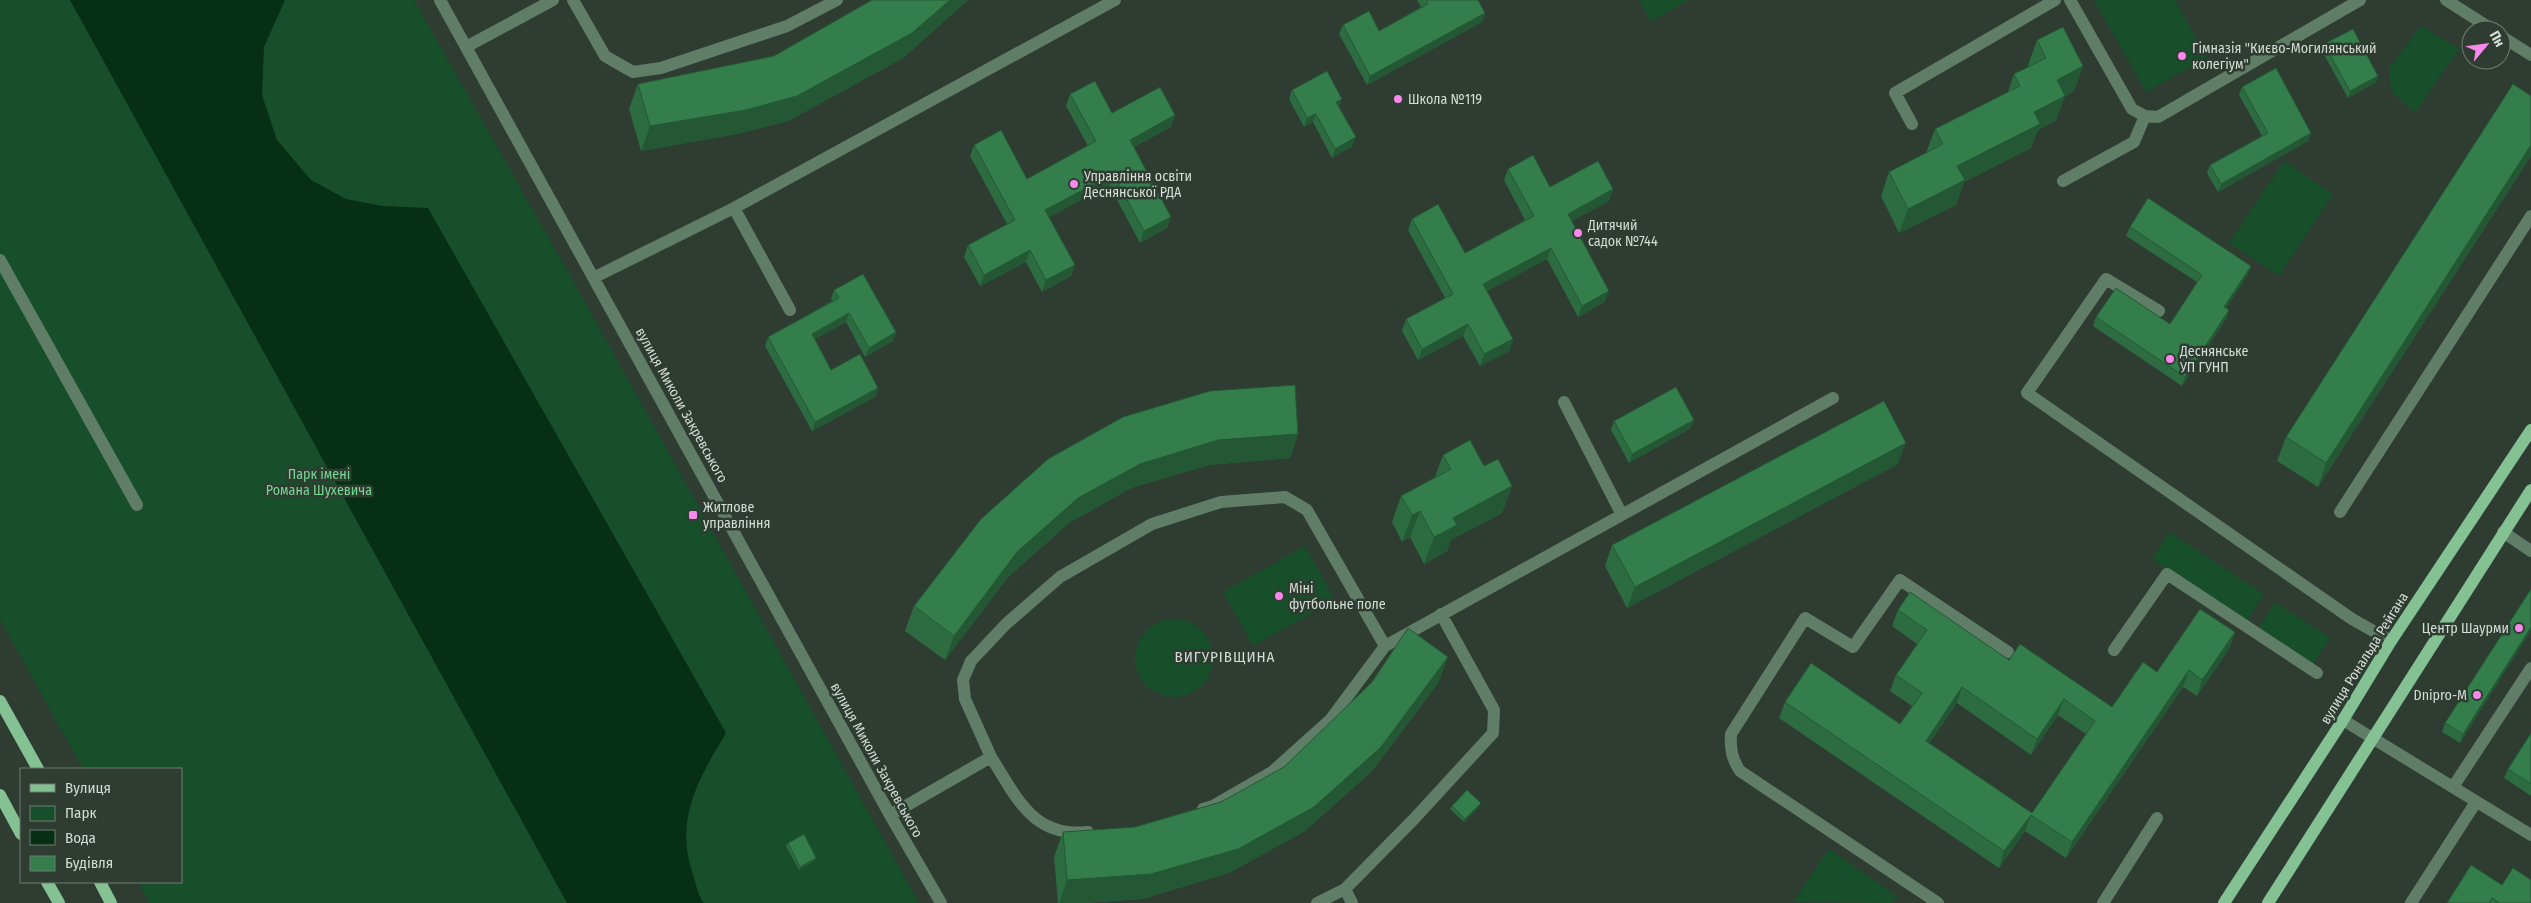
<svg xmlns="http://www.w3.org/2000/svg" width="2531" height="903" font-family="'Fira Sans Condensed',sans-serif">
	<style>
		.green { fill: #184f2b }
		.water { fill: #062f15 }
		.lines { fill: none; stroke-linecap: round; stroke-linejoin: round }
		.minor { stroke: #607e67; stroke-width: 12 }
		.major { stroke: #84c294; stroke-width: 12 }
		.wall { fill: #2c6c40; fill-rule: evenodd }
		.shaded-wall { fill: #245834 }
		.building { fill: #337e4b; stroke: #245834; fill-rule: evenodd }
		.poi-dot { fill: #f888eb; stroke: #2e3c31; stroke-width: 2 }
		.labels { text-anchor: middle; stroke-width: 5; stroke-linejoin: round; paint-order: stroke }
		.poi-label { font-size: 14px; fill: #d4ddd6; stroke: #2e3c31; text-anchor: start }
		.street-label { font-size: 14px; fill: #d4ddd6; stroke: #2e3c31 }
		.park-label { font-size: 14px; fill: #75d992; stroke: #2e3c31 }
		.neighbourhood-label { font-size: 15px; letter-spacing: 1px; fill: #d4ddd6; stroke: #2e3c31 }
	</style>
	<rect width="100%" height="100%" fill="#2e3c31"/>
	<path class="green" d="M 0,0 L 414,0 L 572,279 L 919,903 L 149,903 L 138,882 L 181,882 L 181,769 L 83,769 L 0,620 Z
		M 1639,0 L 1689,0 L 1651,21 Z
		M 2094,0 L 2175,0 L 2207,58 L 2146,92 Z
		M 2421,26 L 2459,49 L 2415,113 L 2391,91 L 2389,68 Z
		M 2284,161 L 2333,194 L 2279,276 L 2229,243 Z
		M 2169,532 L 2264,594 L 2247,621 L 2152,559 Z
		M 1305,546 L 1335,600 L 1253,646 L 1223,592 Z
		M 2275,602 L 2330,638 L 2313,664 L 2258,629 Z
		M1135 658a39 39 0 1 1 78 0a39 39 0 1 1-78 0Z
		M 1829,849 L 1897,896 L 1892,903 L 1793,902 Z"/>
	<path class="water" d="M 70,0 L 285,0 L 264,47 L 262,95 L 277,140 L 311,180 L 346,199 L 382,206 L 428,208 L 726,733 C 698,780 674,820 693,874 C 696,884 698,896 704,903 L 567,903 Z"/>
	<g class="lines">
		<path class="minor" d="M 440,0 L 890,815 L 941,903
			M 573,0 L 605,56 L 633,72 L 661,68 L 787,26 L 837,0
			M 2070,0 L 2132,109 L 2145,116 L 2158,117 L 2360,0
			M 2446,0 L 2493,30
			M 2501,36 L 2531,55
			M 466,47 L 553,0
			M 1912,124 L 1895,93 L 2055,0
			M 2063,181 L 2134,142 L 2145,116
			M 734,208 L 790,310
			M 0,260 L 137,505
			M 595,277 L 734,208 L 1115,0
			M 2159,311 L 2106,279 L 2027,393 L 2352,619 L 2391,641
			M 1564,402 L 1621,513
			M 2340,512 L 2531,216
			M 2503,532 L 2531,551
			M 2114,650 L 2167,574 L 2317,673
			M 2343,720 L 2531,835
			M 991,757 C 1016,796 1032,838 1088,832
			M 2453,787 L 2531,668
			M 1203,809 L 1213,806 L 1272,772 L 1330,720 L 1385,646
			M 890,815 L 991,757 L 965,699 L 963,680 L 971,661 L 1006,624 L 1060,577 L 1152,524 L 1221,502 L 1285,497 L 1307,510 L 1385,646 L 1833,398
			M 1345,889 L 1352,903
			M 1317,903 L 1345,889 L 1414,819 L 1493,733 L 1494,710 L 1441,614
			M 1938,903 L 1740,771 C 1732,759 1730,749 1731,734 L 1805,618 L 1853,647 L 1900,580 L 2008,652
			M 2103,903 L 2157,818
			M 2411,903 L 2476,802"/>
		<path class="major" d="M 0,701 L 38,769
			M 0,795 L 21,834
			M 47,882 L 59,903
			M 100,882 L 111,903
			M 2224,903 L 2343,720 L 2391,641 L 2531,430
			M 2268,903 L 2531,490"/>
	</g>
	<path class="wall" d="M 872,0 L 968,0 L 903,58 L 788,121 L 737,134 L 641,151 L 629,109 L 638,84 L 774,56 Z
		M 1417,0 L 1478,0 L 1485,13 L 1482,22 L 1367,85 L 1339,34 L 1343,25 L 1379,31 L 1421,7 Z
		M 2037,40 L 2083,66 L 2074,91 L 2065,96 L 2056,120 L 2038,130 L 2031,148 L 1964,182 L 1956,205 L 1899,233 L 1881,196 L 1889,172 L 1926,153 L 1935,129 L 2008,92 L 2014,74 L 2029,67 L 2028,65 Z
		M 2324,44 L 2378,76 L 2376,82 L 2348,98 L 2322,51 Z
		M 2242,87 L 2311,133 L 2308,141 L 2218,192 L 2207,173 L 2210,165 L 2262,136 L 2239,95 Z
		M 1292,90 L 1339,107 L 1352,146 L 1332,158 L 1313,122 L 1304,127 L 1289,99 Z
		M 1070,94 L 1112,113 L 1175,115 L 1171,127 L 1134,147 L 1171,217 L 1167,228 L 1140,243 L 1109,185 L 1049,217 L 1075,265 L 1071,276 L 1042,292 L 1026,262 L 980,286 L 964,257 L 968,245 L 1007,224 L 970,156 L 974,145 L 1027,179 L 1088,146 L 1066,106 Z
		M 2531,96 L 2531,156 L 2318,487 L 2277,461 L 2286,437 Z
		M 1508,169 L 1550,187 L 1613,189 L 1609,201 L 1572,221 L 1605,302 L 1578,317 L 1547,259 L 1487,291 L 1513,339 L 1509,351 L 1480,366 L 1463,336 L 1418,360 L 1402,331 L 1406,319 L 1445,298 L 1408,230 L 1412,219 L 1465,253 L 1525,220 L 1504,180 Z
		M 2130,227 L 2248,274 L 2226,308 L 2229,310 L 2226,319 L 2182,386 L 2093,326 L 2096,317 L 2170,324 L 2197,282 L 2126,236 Z
		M 834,290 L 896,332 L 893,341 L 865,357 L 846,322 L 815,339 L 831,370 L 878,388 L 875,397 L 812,431 L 765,346 L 768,337 L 832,301 L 831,299 Z
		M 1614,421 L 1691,428 L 1629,463 L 1611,430 Z
		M 1298,434 L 1290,458 L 1209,465 L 1131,488 L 1069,523 L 1008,577 L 945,660 L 905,631 L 914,606 L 1048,459 Z
		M 1443,455 L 1484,466 L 1512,486 L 1502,513 L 1451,540 L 1447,551 L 1424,564 L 1410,537 L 1402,542 L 1392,522 L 1401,496 L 1435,477 Z
		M 1898,464 L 1627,608 L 1605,566 L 1612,545 Z
		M 2531,589 L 2531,630 L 2460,743 L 2442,732 L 2445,723 Z
		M 1898,610 L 2112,707 L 2157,672 L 2235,632 L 2229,649 L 2197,696 L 2183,687 L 2066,858 L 2025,831 L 1999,868 L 1779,718 L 1785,702 L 1900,724 L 1912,706 L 1890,691 L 1896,675 L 1917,644 L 1892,626 ZM 1957,703 L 2031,755 L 2058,715 L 2086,734 L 2032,813 L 1929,743 Z
		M 1439,682 L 1372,771 L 1305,831 L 1229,873 L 1142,899 L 1084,903 L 1058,903 L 1054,857 L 1063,832 L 1135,827 L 1221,802 Z
		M 2531,733 L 2531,796 L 2504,778 L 2508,769 Z
		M 1481,803 L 1479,806 L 1464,822 L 1450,809 L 1452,806 Z
		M 788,843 L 815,861 L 799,870 L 786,846 Z
		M 2502,885 L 2531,903 L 2447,903 Z"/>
	<path class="shaded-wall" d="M 950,0 L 968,0 L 903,58 L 788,121 L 737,134 L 641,151 L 650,126 Z
		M 1485,13 L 1482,22 L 1367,85 L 1370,76 Z
		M 2083,66 L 2074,91 L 2048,104 L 2057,80 Z
		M 2378,76 L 2376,82 L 2348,98 L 2350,91 Z
		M 2065,96 L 2056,120 L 2038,130 L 2031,148 L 1964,182 L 1956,205 L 1899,233 L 1908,209 L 1957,166 L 2034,112 Z
		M 1342,99 L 1339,108 L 1336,102 Z
		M 1316,114 L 1313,122 L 1304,127 L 1307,118 Z
		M 1175,115 L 1171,127 L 1125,151 L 1130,140 Z
		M 2311,133 L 2308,141 L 2218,192 L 2221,184 Z
		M 1356,137 L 1352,146 L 1332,158 L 1335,149 Z
		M 2531,145 L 2531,156 L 2318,487 L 2326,463 Z
		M 1113,174 L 1109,185 L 1041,222 L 1045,210 Z
		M 1613,189 L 1609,201 L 1564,225 L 1568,214 Z
		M 1171,217 L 1167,228 L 1140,243 L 1144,231 Z
		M 1551,248 L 1547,259 L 1479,296 L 1483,284 Z
		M 1030,250 L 1026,262 L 980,286 L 984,275 Z
		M 1075,265 L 1071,276 L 1042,292 L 1046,280 Z
		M 2251,266 L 2248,274 L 2221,316 L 2224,307 Z
		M 1609,291 L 1605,302 L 1578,317 L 1582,306 Z
		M 2229,310 L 2226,319 L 2182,386 L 2185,377 Z
		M 849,313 L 846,322 L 808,343 L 812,334 Z
		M 1468,324 L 1463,336 L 1418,360 L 1422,349 Z
		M 896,332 L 893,341 L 865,357 L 869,348 Z
		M 1513,339 L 1509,351 L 1480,366 L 1484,354 Z
		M 878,388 L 875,397 L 812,431 L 815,422 Z
		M 1694,420 L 1691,428 L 1629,463 L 1632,454 Z
		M 1298,434 L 1290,458 L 1209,465 L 1131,488 L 1069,523 L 1008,577 L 945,660 L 954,636 L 1017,552 L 1078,498 L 1140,464 L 1218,440 Z
		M 1906,443 L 1898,464 L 1627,608 L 1635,587 Z
		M 1512,486 L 1502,513 L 1451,540 L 1447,551 L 1424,564 L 1434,537 L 1453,518 Z
		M 1420,511 L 1410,537 L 1402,542 L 1412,515 Z
		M 2531,627 L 2531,630 L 2460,743 L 2463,734 Z
		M 2235,632 L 2229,649 L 2197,696 L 2202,680 Z
		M 1448,657 L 1439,682 L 1372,771 L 1305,831 L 1229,873 L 1142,899 L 1084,903 L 1059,903 L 1067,880 L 1151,874 Z
		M 2189,670 L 2183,687 L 2066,858 L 2072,842 Z
		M 1962,687 L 1957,703 L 1920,757 L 1926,741 Z
		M 2064,699 L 2058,715 L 2031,755 L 2037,739 Z
		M 1481,803 L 1479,806 L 1464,822 L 1465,819 Z
		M 2031,815 L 2025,831 L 1999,868 L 2004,851 Z
		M 816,858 L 815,861 L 799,870 L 800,867 Z"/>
	<path class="building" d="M 872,0 L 950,0 L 912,33 L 797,96 L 746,110 L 650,126 L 638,84 L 774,56 Z
		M 1426,0 L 1478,0 L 1485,13 L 1370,76 L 1343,25 L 1369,11 L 1379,31 L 1428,4 Z
		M 2063,27 L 2083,66 L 2057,80 L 2065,96 L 2034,112 L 2040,124 L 1957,166 L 1965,180 L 1908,209 L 1889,172 L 1943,144 L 1935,129 L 2020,86 L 2014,74 L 2046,58 L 2037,40 Z
		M 2353,29 L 2378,76 L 2350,91 L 2324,44 Z
		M 2276,68 L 2311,133 L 2221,184 L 2210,165 L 2268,133 L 2242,87 Z
		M 1327,71 L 1342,99 L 1336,102 L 1356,137 L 1335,149 L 1316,114 L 1307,118 L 1292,90 Z
		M 1095,81 L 1112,113 L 1160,87 L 1175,115 L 1130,140 L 1171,217 L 1144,231 L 1113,174 L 1045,210 L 1075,265 L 1046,280 L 1030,250 L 984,275 L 968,245 L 1015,220 L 974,145 L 1001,130 L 1027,179 L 1096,141 L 1070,94 Z
		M 2513,84 L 2531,96 L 2531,145 L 2326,463 L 2286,437 Z
		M 1533,155 L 1550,187 L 1598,161 L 1613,189 L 1568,214 L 1609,291 L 1582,306 L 1551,248 L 1483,284 L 1513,339 L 1484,354 L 1468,324 L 1422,349 L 1406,319 L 1453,294 L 1412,219 L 1438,204 L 1465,253 L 1534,216 L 1508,169 Z
		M 2148,198 L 2251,266 L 2224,307 L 2229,310 L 2185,377 L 2096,317 L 2116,288 L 2170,324 L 2202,275 L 2130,227 Z
		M 863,274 L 896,332 L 869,348 L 849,313 L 812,334 L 831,370 L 860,354 L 878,388 L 815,422 L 768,337 L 839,298 L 834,290 Z
		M 1295,385 L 1298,434 L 1218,440 L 1140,464 L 1078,498 L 1017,552 L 954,636 L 914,606 L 981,519 L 1048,459 L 1123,417 L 1210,391 Z
		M 1676,387 L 1694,420 L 1632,454 L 1614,421 Z
		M 1884,401 L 1906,443 L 1635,587 L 1612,545 Z
		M 1470,440 L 1484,466 L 1498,459 L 1512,486 L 1453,518 L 1457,525 L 1434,537 L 1420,511 L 1412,515 L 1401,496 L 1451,469 L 1443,455 Z
		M 2531,589 L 2531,627 L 2463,734 L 2445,723 Z
		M 1910,592 L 2009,660 L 2020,644 L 2112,707 L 2143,662 L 2157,672 L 2200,609 L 2235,632 L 2202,680 L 2189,670 L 2072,842 L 2031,815 L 2004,851 L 1785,702 L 1811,663 L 1900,724 L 1922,693 L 1896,675 L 1927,630 L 1898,610 ZM 1962,687 L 2037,739 L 2064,699 L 2095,721 L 2032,813 L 1926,741 Z
		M 1408,628 L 1448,657 L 1381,747 L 1314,807 L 1238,849 L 1151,874 L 1067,880 L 1063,832 L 1135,827 L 1221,802 L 1284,767 L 1372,682 Z
		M 2531,733 L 2531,784 L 2508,769 Z
		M 1467,790 L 1481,803 L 1465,819 L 1452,806 Z
		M 804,834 L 816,858 L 800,867 L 788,843 Z
		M 2471,865 L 2502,885 L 2513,868 L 2531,880 L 2531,903 L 2500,903 L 2492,898 L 2489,903 L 2447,903 Z"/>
	<g class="poi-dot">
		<circle cx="2182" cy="56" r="5"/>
		<circle cx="1398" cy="99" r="5"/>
		<circle cx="1074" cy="184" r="5"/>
		<circle cx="1578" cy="233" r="5"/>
		<circle cx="2170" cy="359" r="5"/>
		<rect x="688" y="510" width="10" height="10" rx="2.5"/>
		<circle cx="1279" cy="596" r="5"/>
		<circle cx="2519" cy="628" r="5"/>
		<circle cx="2477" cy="695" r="5"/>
	</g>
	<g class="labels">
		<g class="poi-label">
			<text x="2192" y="53">Гімназія "Києво-Могилянський<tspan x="2192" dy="16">колегіум"</tspan></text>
			<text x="1408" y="104">Школа №119</text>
			<text x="1084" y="181">Управління освіти<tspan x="1084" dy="16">Деснянської РДА</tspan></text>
			<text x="1588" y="230">Дитячий<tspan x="1588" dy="16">садок №744</tspan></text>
			<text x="2180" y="356">Деснянське<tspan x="2180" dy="16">УП ГУНП</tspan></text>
			<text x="703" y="512">Житлове<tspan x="703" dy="16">управління</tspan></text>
			<text x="1289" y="593">Міні<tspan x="1289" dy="16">футбольне поле</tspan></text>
			<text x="2509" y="633" text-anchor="end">Центр Шаурми</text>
			<text x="2467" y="700" text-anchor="end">Dnipro-M</text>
		</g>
		<g class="street-label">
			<text transform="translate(682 405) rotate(61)" y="5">вулиця Миколи Закревського</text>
			<text transform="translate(2364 658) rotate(-58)" y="5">вулиця Рональда Рейгана</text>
			<text transform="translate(877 760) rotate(61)" y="5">вулиця Миколи Закревського</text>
		</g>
		<g class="park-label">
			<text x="319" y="479">Парк імені<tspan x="319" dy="16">Романа Шухевича</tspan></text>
		</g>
		<g class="neighbourhood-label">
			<text x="1225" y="662">ВИГУРІВЩИНА</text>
		</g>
	</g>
	<rect x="20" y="768" width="162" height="115" fill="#2e3c31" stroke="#707c73"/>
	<rect x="30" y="784" width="25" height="8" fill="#84c294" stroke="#707c73"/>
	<text x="65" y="793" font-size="15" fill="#d4ddd6">Вулиця</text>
	<rect x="30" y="806" width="25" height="15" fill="#184f2b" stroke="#707c73"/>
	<text x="65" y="818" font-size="15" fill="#d4ddd6">Парк</text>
	<rect x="30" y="830" width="25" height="15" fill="#062f15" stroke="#707c73"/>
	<text x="65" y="843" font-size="15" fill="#d4ddd6">Вода</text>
	<rect x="30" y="856" width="25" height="15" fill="#337e4b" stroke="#707c73"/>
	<text x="65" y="868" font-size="15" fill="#d4ddd6">Будівля</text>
	<g transform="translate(2486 45) rotate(61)"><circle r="24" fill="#2e3c31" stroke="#707c73"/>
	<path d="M0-4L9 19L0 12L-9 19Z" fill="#f888eb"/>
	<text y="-8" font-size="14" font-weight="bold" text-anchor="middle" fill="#d4ddd6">Пн</text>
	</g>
</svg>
